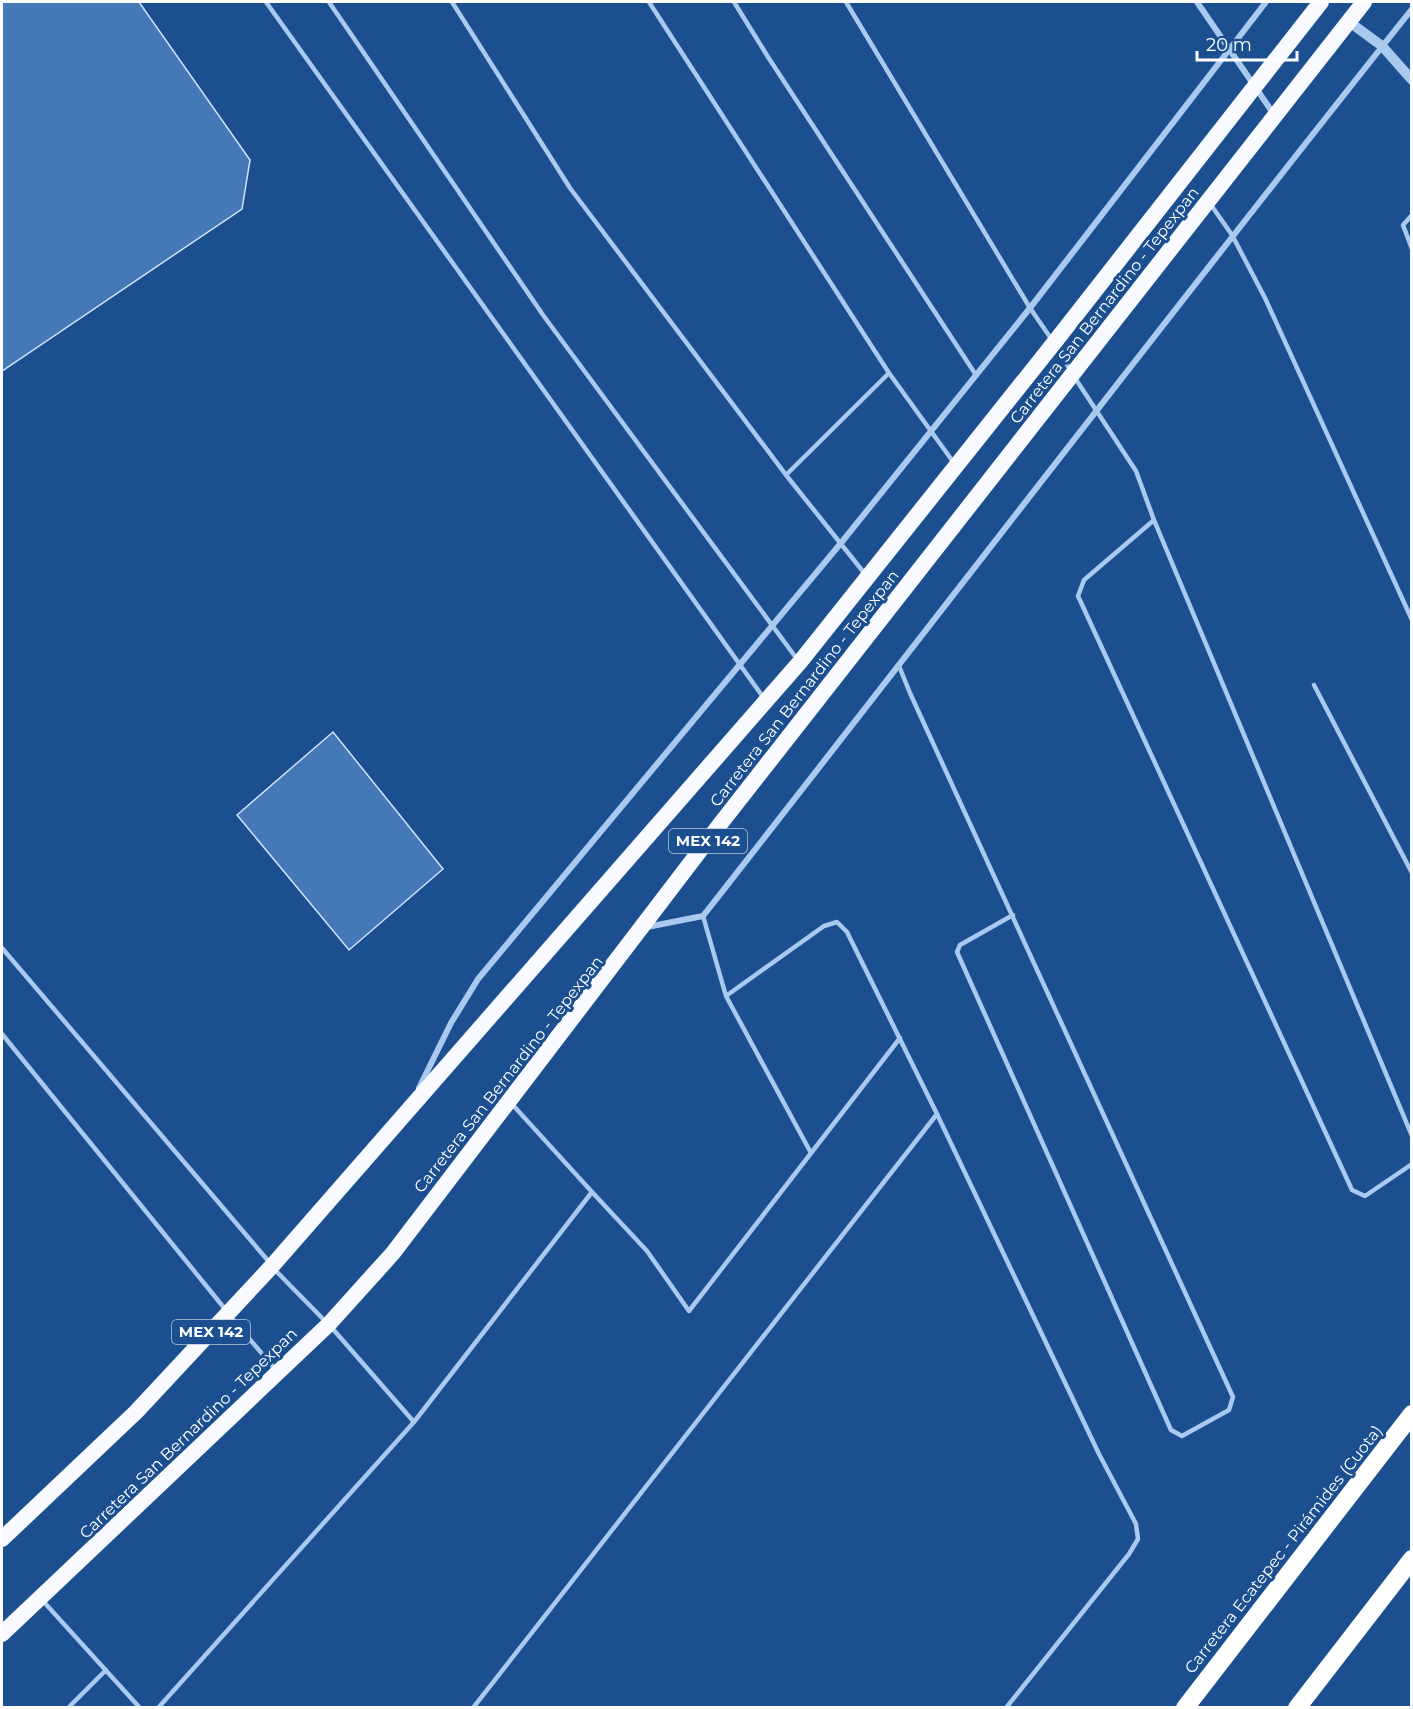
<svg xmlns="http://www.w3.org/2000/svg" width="1413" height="1709" font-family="Montserrat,sans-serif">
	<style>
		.building { fill: #4478b7; stroke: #cfe3fa; stroke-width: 1.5 }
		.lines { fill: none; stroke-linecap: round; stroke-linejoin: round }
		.service { stroke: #a9c9ee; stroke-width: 4.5 }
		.minor { stroke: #a9c9ee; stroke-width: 6 }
		.tertiary { stroke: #a9c9ee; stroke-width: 10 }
		.trunk { stroke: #f8faff; stroke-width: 16 }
		.motorway { stroke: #fff; stroke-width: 18 }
		.labels { text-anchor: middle; stroke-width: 6; stroke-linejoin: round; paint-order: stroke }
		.shield { fill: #1b4f8f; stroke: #bbcadd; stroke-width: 1.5 }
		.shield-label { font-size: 15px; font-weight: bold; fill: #fff }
		.street-label { font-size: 16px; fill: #fff; stroke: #1b4f8f }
	</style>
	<rect width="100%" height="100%" fill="#1b4f8f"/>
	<path class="building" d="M 2,2 L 139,2 L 250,160 L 242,209 L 2,371 Z
		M 333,732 L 443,869 L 349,950 L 237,815 Z"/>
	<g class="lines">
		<path class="service" d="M 266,2 L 763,697
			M 329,2 L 543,315 L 797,659
			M 452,2 L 570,188 L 786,475 L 865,574
			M 649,2 L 889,373 L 786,475
			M 734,2 L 768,57 L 976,375
			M 846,2 L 1030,308 L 1052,340
			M 1211,205 L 1232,235 L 1265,298 L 1412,620
			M 1412,215 L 1403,225 L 1412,249
			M 1056,347 L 1071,371
			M 889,373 L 954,463
			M 1075,378 L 1136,471 L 1154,520 L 1412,1136
			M 1154,520 L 1084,580 L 1078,596 L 1352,1190 L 1365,1196 L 1412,1164
			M 899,666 L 910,693 L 1233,1397 L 1229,1410 L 1182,1436 L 1171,1430 L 957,952 L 960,945 L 1013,915
			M 1314,685 L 1412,873
			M 703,916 L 726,996 L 811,1153
			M 2,948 L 270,1263
			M 726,996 L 824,926 L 837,922 L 847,932 L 937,1114 L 1099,1454 L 1136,1524 L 1138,1539 L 1129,1554 L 1006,1708
			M 2,1034 L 225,1309
			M 511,1103 L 592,1192
			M 275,1270 L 326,1322
			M 230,1316 L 275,1369
			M 332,1328 L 414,1422
			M 43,1601 L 140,1708
			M 68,1708 L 106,1670
			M 158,1708 L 414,1422 L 592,1192 L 647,1251 L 689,1311 L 900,1038
			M 473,1708 L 937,1114"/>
		<path class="minor" d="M 1197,2 L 1273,113
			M 647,927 L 703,916 C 940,614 1173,309 1412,9
			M 419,1088 L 451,1023 L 478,979 L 841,543 L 1030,308 L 1266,2"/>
		<path class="tertiary" d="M 1348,21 L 1382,46 L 1412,80"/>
		<path class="trunk" d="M 2,1539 L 136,1412 L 272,1266 L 800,662 L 1054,343 L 1321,2
			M 2,1634 L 329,1324 L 393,1253 L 721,823 L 1364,2"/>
		<path class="motorway" d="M 1185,1708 L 1412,1414
			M 1297,1708 L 1412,1559"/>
	</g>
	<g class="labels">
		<g class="shield">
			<rect x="669" y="829" width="78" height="24" rx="4.5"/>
			<rect x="172" y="1320" width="78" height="24" rx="4.5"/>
		</g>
		<g class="shield-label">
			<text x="708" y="846">MEX 142</text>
			<text x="211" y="1337">MEX 142</text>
		</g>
		<g class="street-label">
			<text transform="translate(1104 305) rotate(-52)" y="6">Carretera San Bernardino - Tepexpan</text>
			<text transform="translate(804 688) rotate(-52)" y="6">Carretera San Bernardino - Tepexpan</text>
			<text transform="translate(508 1074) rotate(-52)" y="6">Carretera San Bernardino - Tepexpan</text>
			<text transform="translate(188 1433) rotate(-44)" y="6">Carretera San Bernardino - Tepexpan</text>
			<text transform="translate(1283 1549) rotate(-52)" y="6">Carretera Ecatepec - Pirámides (Cuota)</text>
		</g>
	</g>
	<rect width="1413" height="1709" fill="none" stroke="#ffffff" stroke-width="6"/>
	<path d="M1197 51v9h100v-9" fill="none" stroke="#ffffff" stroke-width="3"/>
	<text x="1206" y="51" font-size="18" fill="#ffffff" stroke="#1b4f8f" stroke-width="4.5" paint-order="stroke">20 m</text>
</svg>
